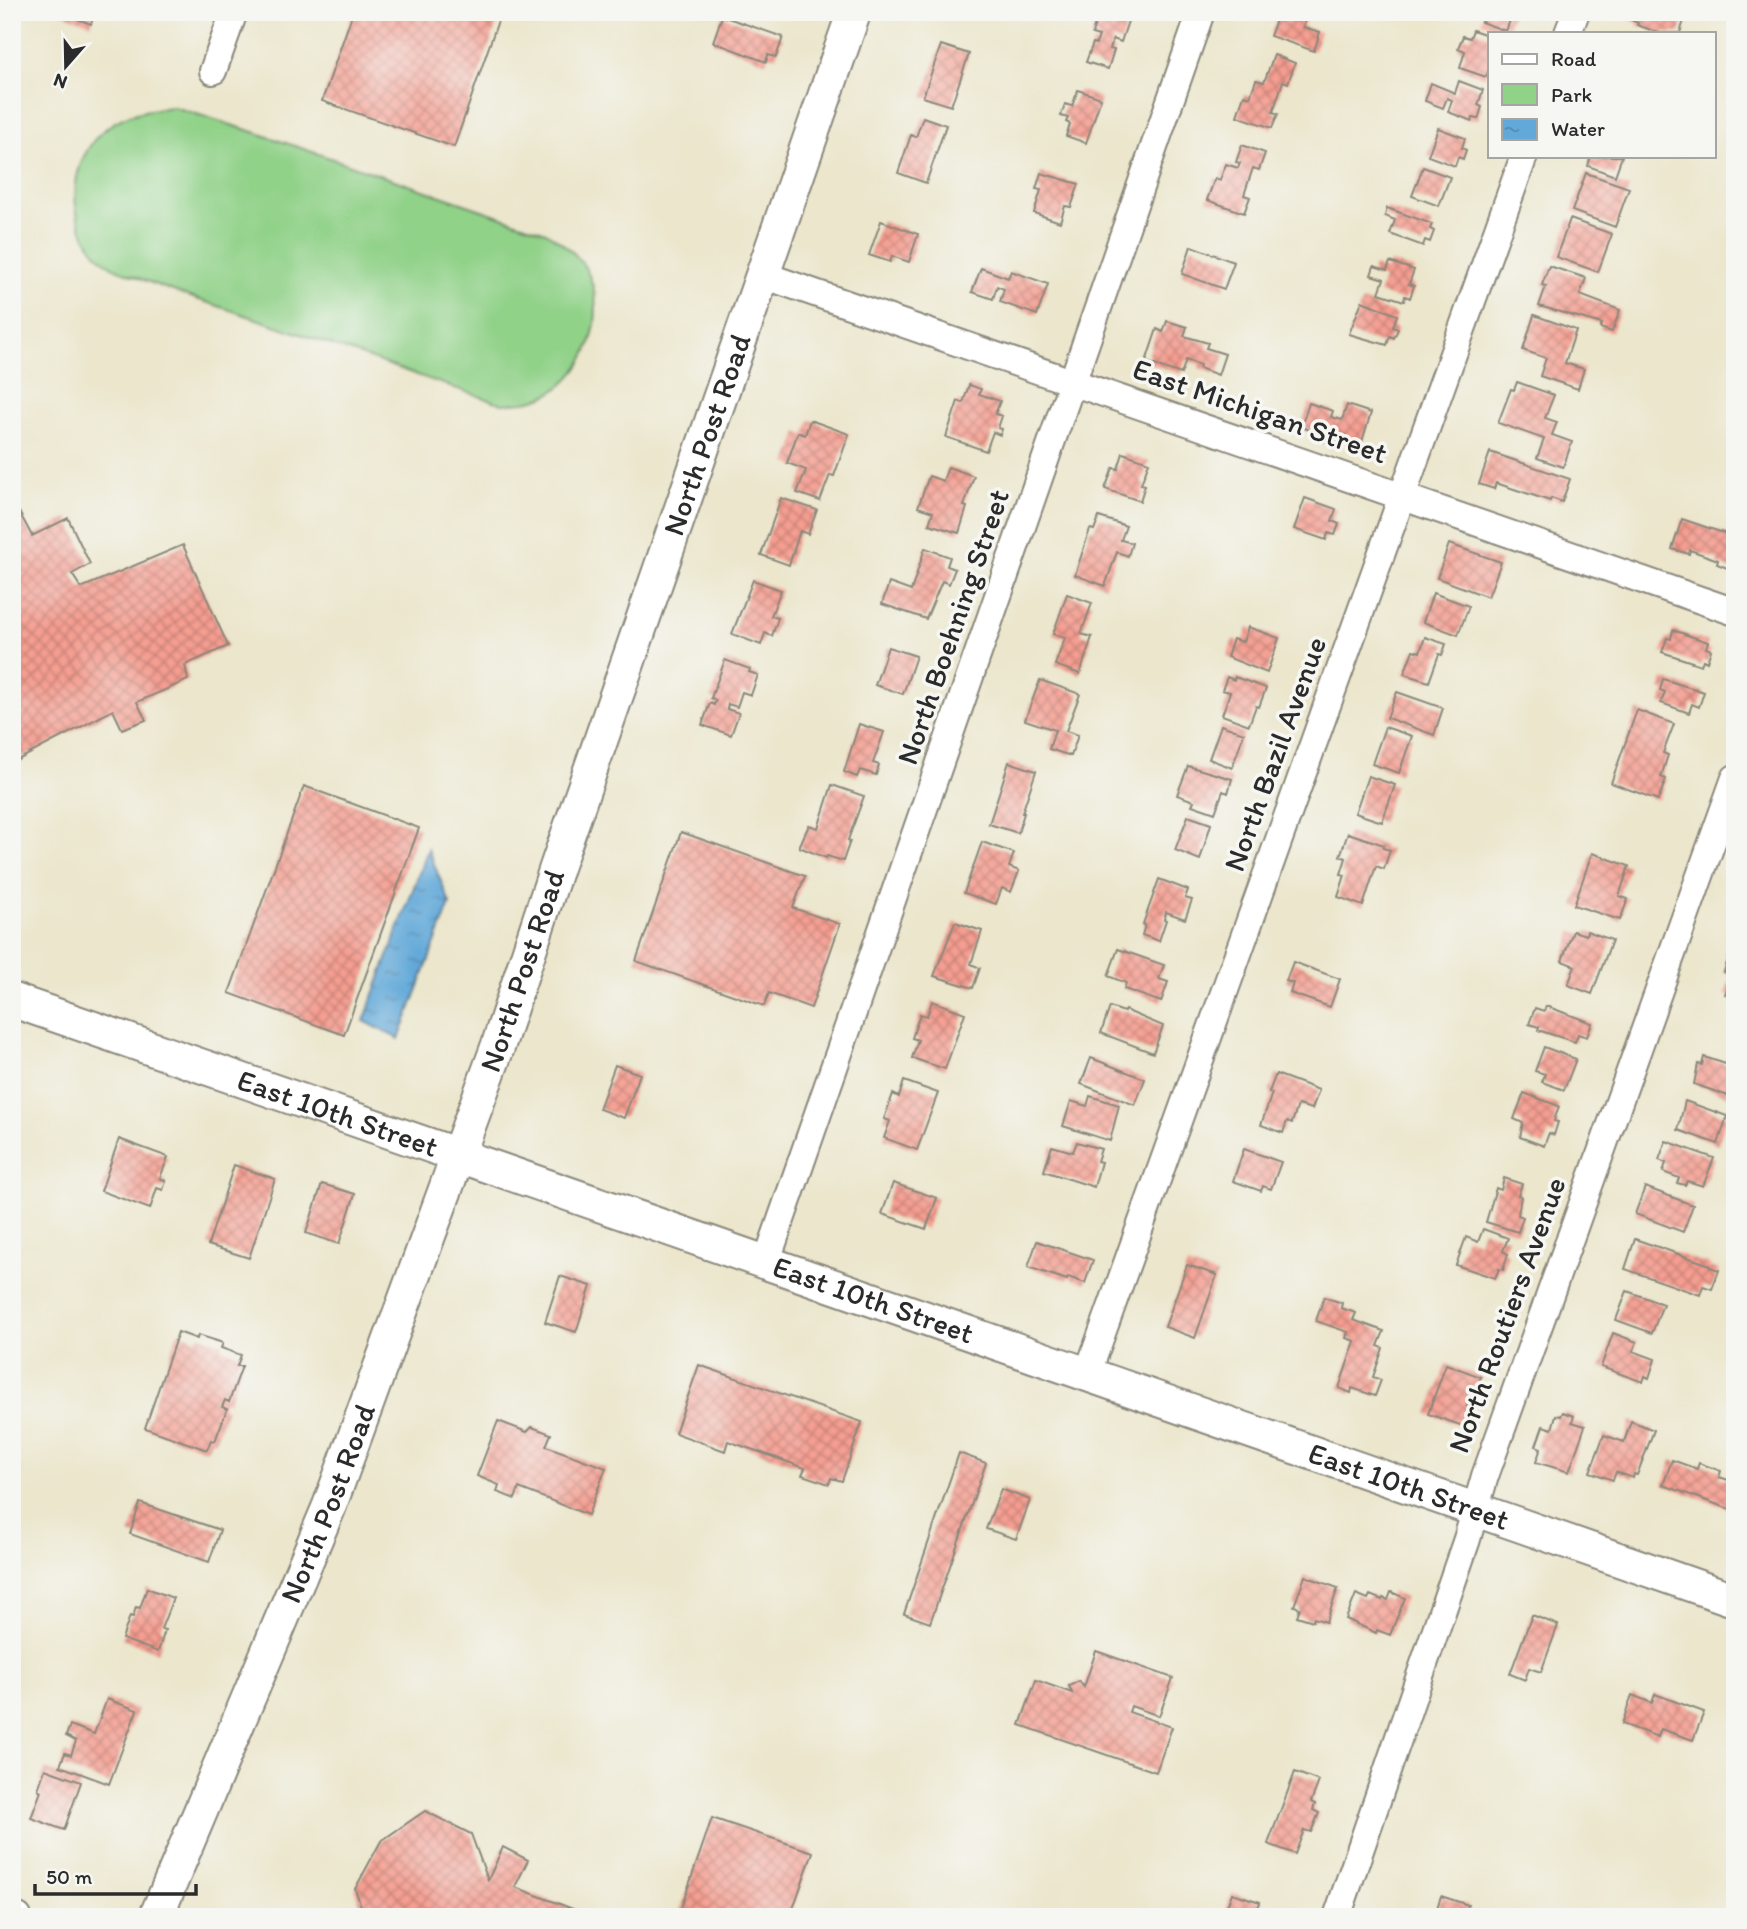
<svg xmlns="http://www.w3.org/2000/svg" width="1747" height="1929" font-family="Itim,sans-serif">
	<style>
		.park { fill: #91d289; stroke: #5e7e5a; stroke-width: 2 }
		.water { fill: url(#water-ripples); stroke: #466a82; stroke-width: 2 }
		.building { fill: url(#building-cross-hatch) }
		.lines { fill: none; stroke-linecap: round; stroke-linejoin: round }
		.minor-casing { stroke: #8b887c; stroke-width: 30 }
		.major-casing { stroke: #8b887c; stroke-width: 37 }
		.minor { stroke: #fff; stroke-width: 26 }
		.major { stroke: #fff; stroke-width: 33 }
		.labels { text-anchor: middle; stroke-width: 7; stroke-linejoin: round; paint-order: stroke }
		.street-label { font-size: 30px; fill: #2b2b2b; stroke: #f6f6f2 }
	</style>
	<defs>
		<pattern id="water-ripples" width="26" height="14" patternUnits="userSpaceOnUse" patternTransform="scale(1.75)"><rect width="26" height="14" fill="#62a9d9"/><path d="M2 4q2-2 4 0t4 0M15 11q2-2 4 0t4 0" fill="none" stroke="#518ab0"/></pattern>
		<pattern id="building-cross-hatch" width="8" height="8" patternUnits="userSpaceOnUse" patternTransform="scale(1.75)"><rect width="8" height="8" fill="#f59e91"/><path d="M0 0l8 8M0 8l8-8" fill="none" stroke="#c78177"/></pattern>
	</defs>
	<rect width="100%" height="100%" fill="#f6f6f2"/>
	<filter id="ink" filterUnits="userSpaceOnUse"><feTurbulence type="fractalNoise" baseFrequency=".0143" numOctaves="2"/><feDisplacementMap in="SourceGraphic" scale="14" xChannelSelector="R" yChannelSelector="G"/><feConvolveMatrix kernelMatrix="1 2 1 2 8 2 1 2 1" color-interpolation-filters="sRGB"/></filter>
	<filter id="wash" filterUnits="userSpaceOnUse"><feTurbulence type="fractalNoise" baseFrequency=".00686" numOctaves="4" result="noise"/><feDisplacementMap in="SourceGraphic" scale="28" xChannelSelector="R" yChannelSelector="G"/><feGaussianBlur stdDeviation="1.57" result="paint"/><feColorMatrix in="noise" values="0 0 0 0 0 0 0 0 0 0 0 0 0 0 0 0 0 1.4 0 .05"/><feComposite in="paint" operator="in"/></filter>
	<g filter="url(#wash)">
		<rect width="100%" height="100%" fill="#ebe6cc"/>
		<path class="park" d="M 174,107 L 257,133 L 546,232 C 561,242 577,253 586,269 C 609,311 590,375 545,396 C 532,402 518,403 503,404 C 415,376 329,343 242,314 C 207,302 171,292 137,277 C 129,274 119,271 112,267 C 64,234 63,160 109,126 C 129,112 151,109 174,107 Z"/>
		<path class="water" d="M 428,849 L 450,904 L 399,1039 L 364,1021 Z"/>
		<g id="blocks">
			<path class="building" d="M 58,12 L 95,12 L 91,24 Z
				M 353,12 L 501,12 L 454,147 L 322,101 Z
				M 1103,12 L 1131,12 L 1121,42 L 1113,39 L 1110,49 L 1114,50 L 1108,69 L 1086,62 L 1093,43 L 1096,44 L 1099,36 L 1092,34 L 1098,14 L 1102,15 Z
				M 1279,12 L 1308,12 L 1303,27 L 1320,32 L 1314,51 L 1270,36 Z
				M 1484,12 L 1513,12 L 1506,31 L 1481,22 Z
				M 1634,12 L 1681,12 L 1686,14 L 1680,33 L 1659,33 L 1637,25 L 1638,23 L 1631,20 Z
				M 722,16 L 783,37 L 776,57 L 768,55 L 766,62 L 713,42 Z
				M 1473,30 L 1490,36 L 1490,67 L 1486,77 L 1460,68 L 1465,51 L 1458,48 L 1463,36 L 1470,38 Z
				M 941,45 L 969,54 L 951,106 L 923,97 Z
				M 1274,55 L 1295,63 L 1288,83 L 1283,81 L 1273,112 L 1278,114 L 1272,128 L 1237,116 L 1244,95 L 1250,97 L 1256,80 L 1264,82 Z
				M 1459,81 L 1483,90 L 1478,105 L 1482,107 L 1478,119 L 1473,118 L 1472,121 L 1448,112 L 1452,100 L 1447,98 L 1443,108 L 1425,101 L 1431,83 L 1455,93 Z
				M 1078,90 L 1101,98 L 1086,143 L 1066,136 L 1070,124 L 1066,122 L 1068,118 L 1061,116 L 1065,104 L 1072,106 Z
				M 923,117 L 946,125 L 926,183 L 898,173 L 911,135 L 916,137 Z
				M 1438,128 L 1465,138 L 1462,148 L 1466,150 L 1463,159 L 1458,157 L 1455,166 L 1428,156 Z
				M 1242,145 L 1265,153 L 1259,170 L 1253,168 L 1244,195 L 1250,197 L 1244,213 L 1207,200 L 1215,178 L 1220,180 L 1226,164 L 1238,168 L 1240,163 L 1236,162 Z
				M 1591,156 L 1622,156 L 1615,176 L 1588,166 Z
				M 1423,167 L 1450,177 L 1439,206 L 1412,196 Z
				M 1041,173 L 1079,184 L 1071,207 L 1065,206 L 1060,222 L 1034,213 L 1041,190 L 1036,189 Z
				M 1586,173 L 1629,188 L 1615,227 L 1572,211 Z
				M 1387,208 L 1432,224 L 1430,229 L 1434,231 L 1430,242 L 1425,240 L 1423,246 L 1390,234 L 1395,220 L 1385,216 Z
				M 1570,219 L 1612,234 L 1598,272 L 1556,257 Z
				M 881,221 L 918,234 L 909,262 L 892,256 L 890,262 L 869,255 Z
				M 1191,246 L 1234,262 L 1224,289 L 1182,274 Z
				M 1390,262 L 1414,270 L 1409,284 L 1414,286 L 1410,298 L 1405,296 L 1404,301 L 1379,293 L 1384,279 L 1371,275 L 1374,266 L 1387,270 Z
				M 1549,266 L 1586,278 L 1580,295 L 1620,310 L 1612,332 L 1600,328 L 1602,324 L 1539,306 L 1546,286 L 1542,285 Z
				M 981,268 L 1008,278 L 1011,271 L 1048,284 L 1037,315 L 1000,302 L 1004,289 L 997,286 L 993,299 L 972,292 Z
				M 1362,301 L 1397,315 L 1393,327 L 1398,329 L 1394,338 L 1390,336 L 1387,345 L 1349,334 Z
				M 1534,315 L 1576,330 L 1565,363 L 1584,369 L 1578,389 L 1540,376 L 1546,358 L 1523,350 Z
				M 1167,321 L 1187,327 L 1184,336 L 1208,343 L 1206,348 L 1225,354 L 1218,375 L 1199,368 L 1200,365 L 1186,360 L 1181,374 L 1146,362 L 1157,329 L 1163,332 Z
				M 1517,382 L 1554,395 L 1545,418 L 1557,422 L 1552,435 L 1572,442 L 1563,467 L 1537,458 L 1544,439 L 1498,423 L 1511,389 L 1514,390 Z
				M 969,385 L 981,389 L 979,394 L 1000,401 L 995,414 L 1002,416 L 998,428 L 1002,429 L 1000,435 L 993,432 L 986,451 L 946,437 L 958,401 L 963,403 Z
				M 1309,403 L 1333,411 L 1331,417 L 1342,420 L 1347,405 L 1371,413 L 1360,448 L 1335,439 L 1333,445 L 1323,441 L 1325,435 L 1301,427 Z
				M 810,420 L 849,434 L 834,476 L 830,475 L 820,501 L 797,493 L 806,470 L 787,463 L 798,432 L 805,435 Z
				M 1490,452 L 1570,479 L 1562,502 L 1551,498 L 1550,501 L 1496,483 L 1494,489 L 1479,484 Z
				M 1123,453 L 1149,462 L 1141,484 L 1145,485 L 1140,501 L 1105,489 L 1113,468 L 1118,469 Z
				M 948,467 L 974,476 L 964,506 L 967,507 L 959,533 L 929,524 L 933,512 L 918,507 L 929,476 L 943,481 Z
				M 781,498 L 817,510 L 808,534 L 800,531 L 789,565 L 761,555 Z
				M 1305,498 L 1336,509 L 1332,521 L 1339,524 L 1335,535 L 1328,533 L 1326,540 L 1294,529 Z
				M 12,499 L 32,536 L 68,518 L 90,564 L 72,574 L 81,588 L 183,545 L 228,646 L 185,665 L 188,680 L 137,702 L 146,720 L 122,729 L 113,710 L 12,763 Z
				M 1099,517 L 1126,526 L 1121,540 L 1132,543 L 1128,556 L 1117,552 L 1105,586 L 1075,575 L 1090,529 L 1094,530 Z
				M 1682,519 L 1735,537 L 1735,571 L 1717,564 L 1718,560 L 1690,550 L 1689,554 L 1672,549 Z
				M 1449,544 L 1501,562 L 1488,597 L 1437,578 Z
				M 925,548 L 950,557 L 947,566 L 955,569 L 949,584 L 942,581 L 926,619 L 882,604 L 889,583 L 911,591 Z
				M 753,580 L 781,590 L 771,616 L 778,618 L 772,636 L 765,633 L 761,645 L 732,634 Z
				M 1433,593 L 1469,606 L 1458,635 L 1423,622 Z
				M 1067,594 L 1092,603 L 1081,634 L 1092,637 L 1080,674 L 1055,665 L 1065,638 L 1053,634 Z
				M 1248,627 L 1279,638 L 1267,673 L 1227,657 L 1233,639 L 1243,642 Z
				M 1673,630 L 1708,642 L 1706,648 L 1711,650 L 1707,662 L 1703,660 L 1701,665 L 1662,652 L 1667,638 L 1671,639 Z
				M 1425,637 L 1446,644 L 1442,655 L 1439,654 L 1429,682 L 1404,674 L 1413,650 L 1420,652 Z
				M 888,647 L 916,656 L 903,694 L 875,685 Z
				M 725,660 L 750,669 L 749,672 L 758,675 L 751,695 L 742,692 L 737,707 L 728,704 L 727,709 L 739,713 L 731,735 L 702,725 L 710,703 L 714,705 L 716,700 L 711,698 Z
				M 1227,677 L 1234,680 L 1235,677 L 1266,688 L 1259,707 L 1256,706 L 1249,725 L 1222,715 L 1230,692 L 1222,690 Z
				M 1663,679 L 1704,692 L 1699,707 L 1692,704 L 1689,713 L 1661,703 L 1665,692 L 1660,690 Z
				M 1040,680 L 1080,694 L 1066,731 L 1078,735 L 1071,756 L 1049,749 L 1055,730 L 1025,720 Z
				M 1397,692 L 1443,708 L 1434,735 L 1387,718 Z
				M 1637,710 L 1674,724 L 1663,753 L 1668,755 L 1661,777 L 1666,779 L 1658,800 L 1611,783 Z
				M 859,724 L 884,732 L 873,763 L 879,765 L 876,775 L 860,770 L 857,777 L 844,772 Z
				M 1221,725 L 1244,733 L 1232,768 L 1209,759 Z
				M 1385,727 L 1412,736 L 1399,773 L 1372,764 Z
				M 1009,762 L 1036,771 L 1022,813 L 1024,813 L 1018,833 L 989,824 Z
				M 1188,766 L 1232,779 L 1228,793 L 1223,791 L 1215,813 L 1192,805 L 1194,801 L 1177,795 Z
				M 1368,776 L 1395,785 L 1382,822 L 1355,813 Z
				M 832,785 L 864,796 L 848,840 L 850,841 L 843,861 L 827,856 L 826,858 L 799,847 L 809,825 L 818,828 Z
				M 304,786 L 419,828 L 344,1035 L 229,993 Z
				M 1188,816 L 1211,824 L 1200,860 L 1175,850 Z
				M 681,832 L 805,876 L 793,908 L 840,924 L 811,1008 L 769,993 L 764,1006 L 636,961 Z
				M 1348,833 L 1384,845 L 1383,848 L 1390,850 L 1384,869 L 1376,866 L 1363,906 L 1338,897 L 1345,875 L 1341,874 L 1346,858 L 1340,856 Z
				M 982,842 L 1014,853 L 1009,867 L 1019,871 L 1011,892 L 1002,888 L 996,904 L 964,893 Z
				M 1592,853 L 1629,866 L 1619,896 L 1628,899 L 1620,920 L 1574,905 Z
				M 1159,879 L 1188,890 L 1185,898 L 1192,900 L 1185,919 L 1166,912 L 1164,919 L 1166,920 L 1159,941 L 1142,935 L 1145,925 L 1143,924 Z
				M 955,922 L 982,931 L 971,964 L 980,968 L 973,988 L 934,976 Z
				M 1573,931 L 1586,935 L 1587,931 L 1612,940 L 1592,994 L 1568,985 L 1575,966 L 1562,961 Z
				M 1118,949 L 1164,965 L 1159,979 L 1168,982 L 1161,1002 L 1124,989 L 1126,983 L 1108,976 Z
				M 1729,956 L 1735,958 L 1735,997 L 1725,994 L 1732,975 L 1724,972 Z
				M 1293,962 L 1340,979 L 1330,1007 L 1290,993 L 1293,983 L 1286,981 Z
				M 932,1001 L 965,1013 L 945,1069 L 912,1058 L 918,1040 L 912,1038 L 920,1014 L 927,1016 Z
				M 1546,1006 L 1592,1023 L 1587,1037 L 1578,1034 L 1575,1042 L 1538,1030 L 1539,1027 L 1529,1024 L 1535,1008 L 1544,1011 Z
				M 1110,1007 L 1124,1012 L 1125,1010 L 1163,1026 L 1153,1053 L 1101,1033 Z
				M 1544,1047 L 1576,1059 L 1564,1090 L 1542,1082 L 1545,1074 L 1535,1071 Z
				M 1704,1057 L 1735,1067 L 1734,1098 L 1694,1084 L 1698,1064 L 1702,1065 Z
				M 1091,1058 L 1145,1079 L 1135,1105 L 1081,1084 Z
				M 615,1065 L 640,1074 L 624,1118 L 599,1109 Z
				M 1276,1074 L 1319,1090 L 1312,1109 L 1298,1105 L 1292,1123 L 1287,1121 L 1283,1133 L 1261,1125 L 1272,1093 L 1269,1092 Z
				M 904,1081 L 938,1093 L 917,1150 L 884,1138 L 890,1121 L 884,1119 L 893,1094 L 899,1097 Z
				M 1524,1093 L 1559,1106 L 1554,1121 L 1558,1122 L 1554,1135 L 1549,1133 L 1544,1146 L 1520,1137 L 1523,1123 L 1514,1119 Z
				M 1090,1096 L 1119,1105 L 1110,1141 L 1063,1126 L 1071,1101 L 1087,1106 Z
				M 1685,1101 L 1727,1116 L 1718,1144 L 1678,1130 Z
				M 119,1139 L 168,1157 L 160,1178 L 166,1181 L 163,1190 L 157,1188 L 150,1209 L 101,1191 Z
				M 1666,1141 L 1714,1158 L 1703,1186 L 1687,1181 L 1685,1185 L 1677,1183 L 1679,1178 L 1663,1172 L 1666,1163 L 1659,1160 Z
				M 1077,1142 L 1101,1149 L 1097,1161 L 1101,1162 L 1094,1187 L 1044,1171 L 1052,1146 L 1073,1152 Z
				M 1244,1149 L 1281,1162 L 1271,1189 L 1263,1186 L 1261,1191 L 1233,1181 Z
				M 234,1165 L 275,1179 L 249,1258 L 208,1245 Z
				M 1504,1178 L 1522,1184 L 1518,1195 L 1521,1196 L 1518,1215 L 1523,1217 L 1518,1232 L 1486,1222 L 1496,1188 L 1501,1190 Z
				M 893,1183 L 937,1198 L 926,1229 L 882,1214 Z
				M 322,1184 L 355,1194 L 339,1244 L 306,1233 Z
				M 1645,1187 L 1693,1205 L 1683,1232 L 1635,1214 Z
				M 1483,1229 L 1508,1238 L 1503,1251 L 1508,1254 L 1503,1270 L 1499,1269 L 1495,1278 L 1456,1265 L 1466,1237 L 1478,1242 Z
				M 1635,1239 L 1710,1265 L 1710,1267 L 1719,1270 L 1712,1289 L 1703,1286 L 1700,1295 L 1625,1269 Z
				M 1037,1241 L 1093,1260 L 1085,1283 L 1068,1277 L 1067,1280 L 1028,1267 Z
				M 1187,1265 L 1217,1275 L 1195,1338 L 1165,1327 Z
				M 560,1276 L 591,1286 L 576,1332 L 545,1322 Z
				M 1627,1291 L 1663,1304 L 1652,1333 L 1616,1320 Z
				M 1324,1297 L 1342,1303 L 1341,1308 L 1356,1313 L 1353,1320 L 1384,1331 L 1378,1346 L 1383,1348 L 1373,1377 L 1381,1380 L 1375,1396 L 1352,1388 L 1351,1393 L 1339,1388 L 1355,1341 L 1346,1338 L 1348,1332 L 1316,1321 Z
				M 178,1332 L 197,1339 L 198,1335 L 223,1343 L 221,1348 L 241,1355 L 237,1366 L 242,1366 L 229,1402 L 225,1400 L 222,1407 L 227,1409 L 215,1441 L 211,1440 L 207,1450 L 145,1428 Z
				M 1613,1333 L 1637,1342 L 1633,1351 L 1655,1359 L 1649,1378 L 1645,1376 L 1643,1382 L 1601,1367 Z
				M 1446,1364 L 1481,1377 L 1475,1394 L 1471,1393 L 1467,1406 L 1470,1407 L 1463,1426 L 1428,1414 Z
				M 699,1365 L 862,1422 L 842,1481 L 831,1478 L 829,1484 L 802,1475 L 805,1468 L 728,1441 L 725,1451 L 675,1433 Z
				M 1563,1412 L 1574,1416 L 1572,1422 L 1585,1426 L 1569,1472 L 1536,1462 L 1541,1448 L 1536,1446 L 1543,1426 L 1552,1429 L 1556,1415 L 1561,1416 Z
				M 498,1421 L 527,1432 L 532,1427 L 551,1434 L 546,1446 L 606,1468 L 588,1515 L 519,1488 L 515,1499 L 497,1492 L 499,1485 L 477,1476 Z
				M 1631,1421 L 1654,1430 L 1637,1475 L 1634,1474 L 1633,1478 L 1616,1472 L 1613,1480 L 1590,1472 L 1604,1435 L 1624,1442 Z
				M 959,1453 L 986,1463 L 930,1623 L 904,1614 Z
				M 1672,1460 L 1697,1469 L 1699,1463 L 1721,1471 L 1719,1477 L 1735,1482 L 1735,1511 L 1663,1485 Z
				M 1001,1489 L 1030,1500 L 1016,1539 L 986,1529 Z
				M 140,1503 L 220,1530 L 209,1562 L 130,1534 Z
				M 1305,1576 L 1338,1588 L 1326,1622 L 1314,1618 L 1313,1621 L 1297,1616 L 1300,1608 L 1294,1606 Z
				M 147,1588 L 173,1598 L 161,1629 L 165,1630 L 158,1652 L 122,1639 L 130,1616 L 133,1617 L 136,1607 L 140,1608 Z
				M 1391,1592 L 1405,1598 L 1390,1635 L 1377,1630 L 1376,1633 L 1346,1619 L 1356,1594 L 1368,1599 L 1370,1595 L 1382,1600 L 1383,1598 L 1388,1600 Z
				M 1532,1615 L 1558,1625 L 1541,1672 L 1529,1668 L 1525,1680 L 1510,1674 Z
				M 1096,1651 L 1173,1678 L 1159,1716 L 1131,1706 L 1129,1712 L 1172,1727 L 1156,1772 L 1020,1725 L 1036,1680 L 1072,1693 L 1069,1686 L 1079,1681 L 1084,1687 Z
				M 1655,1694 L 1704,1712 L 1693,1740 L 1661,1729 L 1658,1737 L 1622,1724 L 1632,1695 L 1652,1703 Z
				M 107,1699 L 137,1710 L 109,1784 L 60,1766 L 65,1753 L 71,1755 L 76,1741 L 66,1736 L 70,1725 L 94,1734 Z
				M 45,1769 L 81,1782 L 64,1830 L 31,1818 L 41,1791 L 38,1789 Z
				M 1295,1772 L 1319,1781 L 1311,1802 L 1315,1804 L 1313,1810 L 1319,1813 L 1311,1832 L 1304,1830 L 1295,1854 L 1268,1844 Z
				M 425,1811 L 471,1834 L 488,1880 L 503,1847 L 528,1860 L 515,1887 L 578,1911 L 577,1917 L 365,1917 L 355,1889 L 381,1841 Z
				M 712,1818 L 813,1852 L 790,1917 L 678,1917 Z
				M 1232,1893 L 1260,1902 L 1255,1917 L 1223,1917 Z
				M 1441,1896 L 1468,1905 L 1464,1917 L 1434,1917 Z"/>
		</g>
	</g>
	<g filter="url(#ink)">
		<use href="#blocks" fill-opacity="0" stroke="#8b887c" stroke-width="2"/>
		<g class="lines">
			<defs>
				<path id="minor" d="M 1568,33 L 1576,12
					M 213,71 L 234,12
					M 763,275 L 1735,612
					M 766,1263 L 1201,12
					M 1087,1375 L 1524,156
					M 12,1915 L 18,1917
					M 1337,1917 L 1467,1539 L 1485,1476 L 1735,778"/>
				<g id="major">
					<path id="s1" d="M 12,1000 L 1735,1600"/>
					<path id="s2" d="M 156,1917 L 329,1507 L 498,1046 L 556,869 L 854,12"/>
				</g>
			</defs>
			<use href="#minor" class="minor-casing"/>
			<use href="#major" class="major-casing"/>
			<use href="#minor" class="minor"/>
			<use href="#major" class="major"/>
		</g>
	</g>
	<g class="labels">
		<g class="street-label">
			<text transform="translate(1260 411) rotate(19)" y="10">East Michigan Street</text>
			<text dy="10" stroke="none"><textPath href="#s2" startOffset="1582">North Post Road</textPath></text>
			<text transform="translate(953 627) rotate(-71)" y="10">North Boehning Street</text>
			<text transform="translate(1275 754) rotate(-70)" y="10">North Bazil Avenue</text>
			<text dy="10" stroke="none"><textPath href="#s2" startOffset="1015">North Post Road</textPath></text>
			<text dy="10" stroke="none"><textPath href="#s1" startOffset="345">East 10th Street</textPath></text>
			<text dy="10" stroke="none"><textPath href="#s1" startOffset="912">East 10th Street</textPath></text>
			<text transform="translate(1507 1315) rotate(-70)" y="10">North Routiers Avenue</text>
			<text dy="10" stroke="none"><textPath href="#s1" startOffset="1479">East 10th Street</textPath></text>
			<text dy="10" stroke="none"><textPath href="#s2" startOffset="448">North Post Road</textPath></text>
		</g>
	</g>
	<rect width="1747" height="1929" fill="none" stroke="#f6f6f2" stroke-width="42"/>
	<rect x="1488" y="32" width="228" height="126" fill="#f6f6f2" stroke="#a5a5a2" stroke-width="2"/>
	<rect x="1502" y="54" width="35" height="10" fill="#ffffff" stroke="#a5a5a2" stroke-width="2"/>
	<text x="1551" y="66" font-size="21" fill="#2b2b2b">Road</text>
	<rect x="1502" y="84" width="35" height="21" fill="#91d289" stroke="#a5a5a2" stroke-width="2"/>
	<text x="1551" y="102" font-size="21" fill="#2b2b2b">Park</text>
	<rect x="1502" y="119" width="35" height="21" fill="url(#water-ripples)" stroke="#a5a5a2" stroke-width="2"/>
	<text x="1551" y="136" font-size="21" fill="#2b2b2b">Water</text>
	<g transform="translate(66 66) rotate(200)" stroke="#f6f6f2" stroke-width="5" paint-order="stroke">
	<path d="M0-5L12 26L0 18L-12 26Z" fill="#2b2b2b"/>
	<text y="-10" font-size="19" font-weight="bold" text-anchor="middle" fill="#2b2b2b">N</text>
	</g>
	<path d="M35 1884v10h161v-10" fill="none" stroke="#2b2b2b" stroke-width="3.5"/>
	<text x="46" y="1884" font-size="21" fill="#2b2b2b" stroke="#f6f6f2" stroke-width="5" paint-order="stroke">50 m</text>
</svg>
